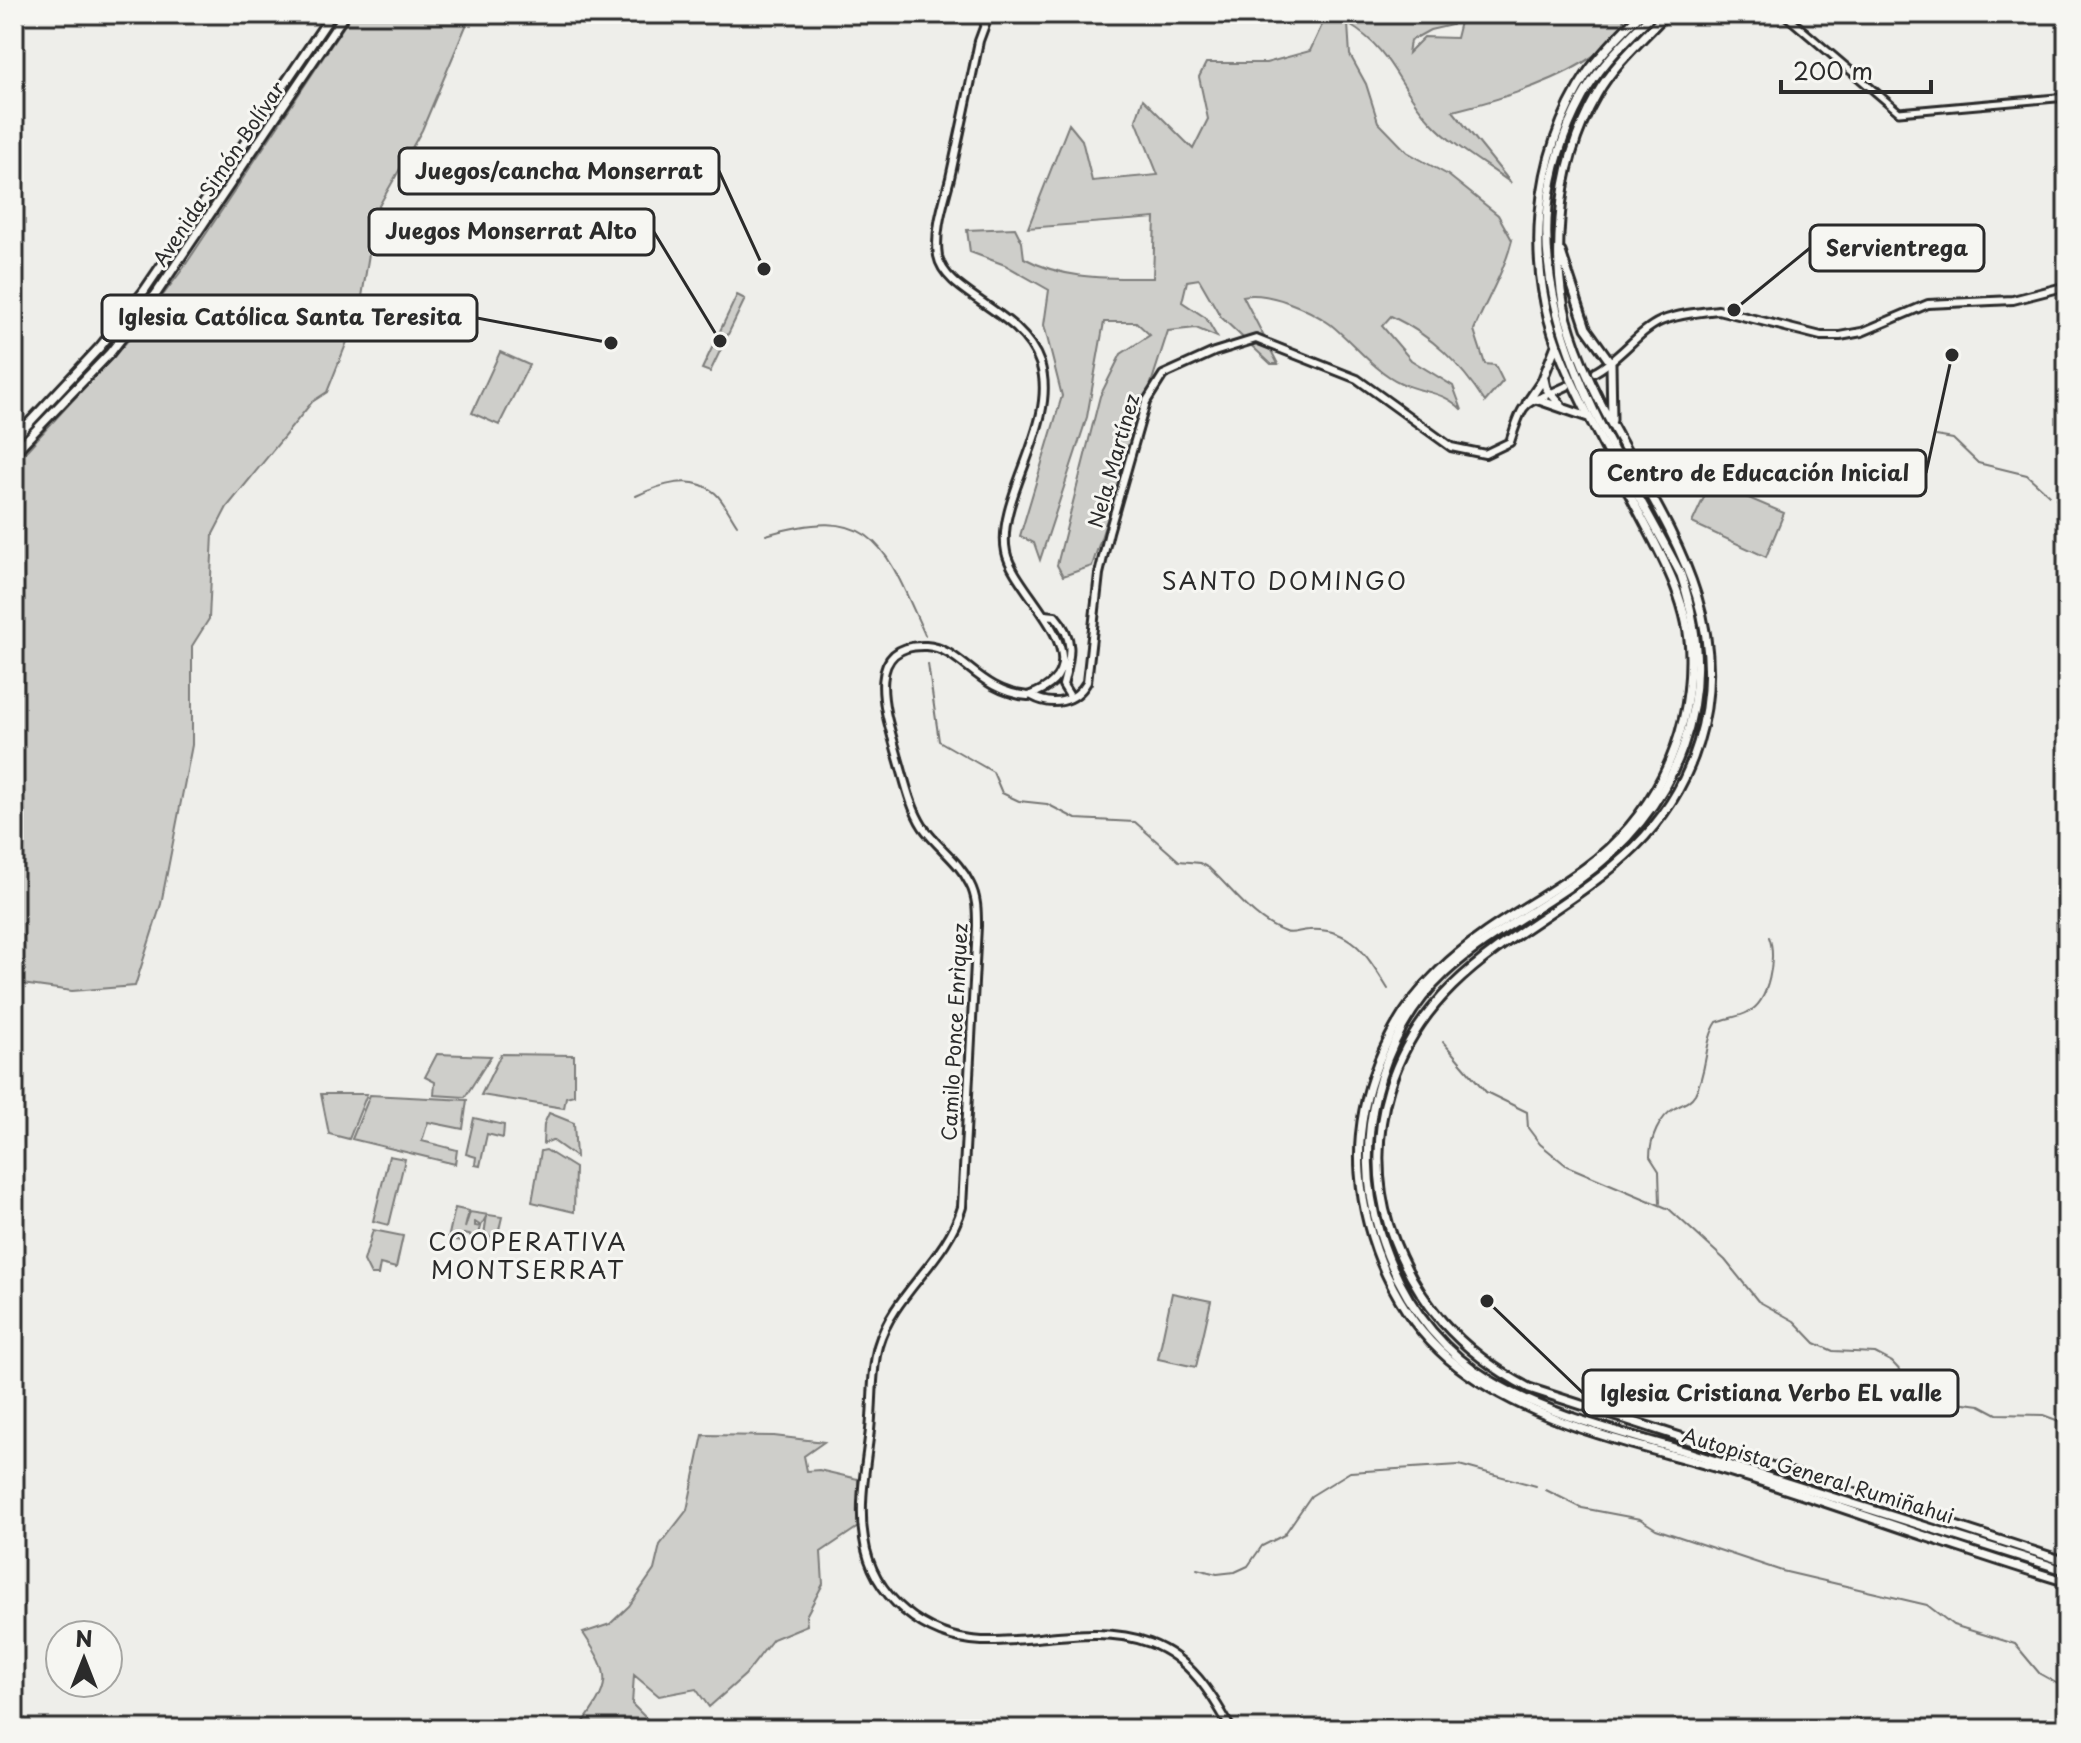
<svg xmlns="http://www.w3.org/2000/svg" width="2081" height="1743" font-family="'Playpen Sans',sans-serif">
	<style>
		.green { fill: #cececa; stroke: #7c7c7a; stroke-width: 2 }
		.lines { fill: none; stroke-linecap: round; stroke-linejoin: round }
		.stream { stroke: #757573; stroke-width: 2 }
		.tertiary-casing { stroke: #2b2b2b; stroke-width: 11 }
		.secondary-casing { stroke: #2b2b2b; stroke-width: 12 }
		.primary-casing { stroke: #2b2b2b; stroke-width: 13 }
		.trunk-casing { stroke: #2b2b2b; stroke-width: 13 }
		.tertiary { stroke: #f6f6f2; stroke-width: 5 }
		.secondary { stroke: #f6f6f2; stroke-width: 6 }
		.primary { stroke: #f6f6f2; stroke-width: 7 }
		.trunk { stroke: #f6f6f2; stroke-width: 7 }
		.labels { text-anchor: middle; stroke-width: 6; stroke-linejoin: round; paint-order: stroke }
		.street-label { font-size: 20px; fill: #2b2b2b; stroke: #f6f6f2 }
		.quarter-label { font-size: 24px; letter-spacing: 2px; fill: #2b2b2b; stroke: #f6f6f2 }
		.leader { fill: none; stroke: #2b2b2b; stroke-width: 3 }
		.callout-dot { fill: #2b2b2b; stroke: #f6f6f2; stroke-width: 3 }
		.callout { fill: #f6f6f2; stroke: #2b2b2b; stroke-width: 3 }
		.callout-label { font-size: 22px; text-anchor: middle; font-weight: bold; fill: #2b2b2b }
	</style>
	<rect width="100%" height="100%" fill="#eeeeea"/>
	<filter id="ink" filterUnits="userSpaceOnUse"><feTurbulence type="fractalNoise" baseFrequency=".0125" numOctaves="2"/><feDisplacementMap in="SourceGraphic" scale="16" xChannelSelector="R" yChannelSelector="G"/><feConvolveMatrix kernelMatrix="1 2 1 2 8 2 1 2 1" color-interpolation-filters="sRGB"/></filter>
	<g filter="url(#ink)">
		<path class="green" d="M 352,14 L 471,14 L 422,130 L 376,211 L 360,309 L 327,392 L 312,402 L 227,507 L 213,534 L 209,619 L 192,646 L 192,745 L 161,904 L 135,986 L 72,991 L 22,984 L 14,973 L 14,464 L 132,336 L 182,270 Z
			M 1327,14 L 1456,14 L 1452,25 L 1430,30 L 1410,41 L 1408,53 L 1424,37 L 1456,38 L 1462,14 L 1625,14 C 1617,67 1498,100 1453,111 L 1511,183 C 1485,164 1453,146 1431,122 C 1397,86 1394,51 1348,24 L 1350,55 L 1366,84 L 1378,122 L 1407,152 L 1448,175 L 1498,215 L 1512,240 C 1504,273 1487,298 1474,330 L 1485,364 L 1495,365 L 1503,381 L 1485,402 C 1460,363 1432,336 1391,316 L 1382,326 L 1411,360 L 1453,386 L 1462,410 C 1442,390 1425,394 1401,383 C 1374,371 1353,342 1330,324 C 1309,309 1269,291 1243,296 L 1278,364 L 1271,364 L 1221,317 L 1199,279 L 1187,281 L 1182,302 L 1206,318 L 1217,337 L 1196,328 L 1168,331 L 1092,566 L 1063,576 L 1057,565 L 1100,396 L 1121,354 L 1150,335 L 1136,322 L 1104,322 L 1087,417 L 1040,560 L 1034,543 L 1020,536 L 1062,396 L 1044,325 L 1049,290 L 1005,265 L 970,252 L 967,230 L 1015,228 L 1022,242 L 1024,258 C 1064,280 1108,278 1153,278 L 1155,218 L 1028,228 L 1069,124 L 1082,140 L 1092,181 L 1158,175 L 1136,120 L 1143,99 L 1193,149 L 1208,119 L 1199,77 L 1206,63 L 1266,63 L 1310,51 Z
			M 737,295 L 745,299 L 710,372 L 702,369 Z
			M 500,352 L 529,365 L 499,425 L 472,413 Z
			M 1711,482 L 1784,513 L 1766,557 L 1692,523 Z
			M 437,1054 L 491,1056 L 465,1097 L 434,1095 L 435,1082 L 425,1077 Z
			M 501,1054 L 574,1055 L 574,1095 L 566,1097 L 564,1108 L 481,1095 Z
			M 321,1094 L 367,1094 L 349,1139 L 329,1134 Z
			M 370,1095 L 467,1100 L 463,1129 L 428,1122 L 422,1141 L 457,1150 L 455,1164 L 352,1139 Z
			M 549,1113 L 574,1123 L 576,1157 L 552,1140 L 543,1144 L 544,1124 Z
			M 474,1118 L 504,1125 L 503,1138 L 487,1134 L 480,1166 L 475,1165 L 476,1157 L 466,1154 Z
			M 546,1150 L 575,1168 L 574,1212 L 532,1202 L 541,1151 Z
			M 389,1156 L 405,1159 L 389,1225 L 373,1221 Z
			M 455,1208 L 469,1211 L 465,1228 L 470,1212 L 502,1217 L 495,1247 L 491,1247 L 491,1237 L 484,1235 L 487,1215 L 481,1226 L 475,1222 L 475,1226 L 481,1227 L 478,1237 L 464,1234 L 462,1241 L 448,1239 Z
			M 373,1230 L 403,1236 L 396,1268 L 380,1264 L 378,1275 L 371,1275 L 364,1261 Z
			M 1172,1293 L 1211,1301 L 1196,1367 L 1158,1359 Z
			M 703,1435 L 774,1436 L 824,1442 L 804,1456 L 807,1471 L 819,1470 L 858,1479 L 858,1527 L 821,1552 L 823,1584 L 806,1616 L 807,1625 L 773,1639 L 745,1675 L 709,1707 L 696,1689 L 659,1696 L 634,1675 L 632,1704 L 647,1719 L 644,1729 L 579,1729 C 611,1684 613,1678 583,1633 L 610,1624 L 629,1606 L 654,1570 L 660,1545 L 687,1510 Z"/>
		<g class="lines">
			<path class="stream" d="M 1936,436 L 1953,439 L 1978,463 L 2027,475 L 2049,495
				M 636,496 C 659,485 692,473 715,493 C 724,501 730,515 737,525
				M 2056,499 L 2067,507
				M 766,535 C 875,502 885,547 925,635
				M 928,664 L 939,741 L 993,772 L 1002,793 L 1019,801 L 1047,804 L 1076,819 L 1135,822 L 1179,861 L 1200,863 L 1209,868 C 1232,889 1254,921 1285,932 C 1293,935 1300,930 1309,930 C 1352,927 1368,957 1388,989
				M 1443,1042 L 1486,1092 L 1527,1112 L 1528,1128 L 1540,1144 L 1567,1166 L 1669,1209 L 1725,1260 L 1758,1301 L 1794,1321 L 1815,1343 L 1833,1351 L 1875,1353 L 1892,1362 L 1920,1392 L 1941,1400 L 1980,1405 L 1997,1414 L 2043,1415 L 2067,1424
				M 1660,1203 L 1659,1171 L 1650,1157 C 1650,1140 1659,1117 1675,1108 C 1683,1104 1690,1102 1695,1094 C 1708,1070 1704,1041 1717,1022 C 1727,1018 1739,1017 1748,1012 C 1769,1003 1777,956 1769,937
				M 1546,1490 L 1582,1508 L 1640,1519 L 1656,1529 L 1782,1571 L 1927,1605 L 1953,1625 L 2015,1644 L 2040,1674 L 2067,1689
				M 1197,1569 L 1217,1574 L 1235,1572 L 1248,1566 L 1262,1546 L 1284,1535 L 1311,1496 L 1350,1472 L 1459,1465 L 1536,1486"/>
			<defs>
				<path id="tertiary" d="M 1784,14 L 1899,112 L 2067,97
					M 14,25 L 24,14"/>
				<path id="secondary" d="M 989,14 L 979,41 C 970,86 960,132 950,178 C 944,202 934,230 938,256 C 945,295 1022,310 1040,363 C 1060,423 995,498 1006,552 C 1014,594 1113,666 1028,696 C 978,692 962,648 926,646 C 858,643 889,723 898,758 C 905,781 910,807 923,827 C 937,847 959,861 970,884 C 977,897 977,911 977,926 L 962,1207 C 947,1260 893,1294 878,1346 C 871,1372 873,1403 870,1430 C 866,1465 858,1504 864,1539 C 872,1597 925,1638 982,1641 C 1036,1643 1097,1623 1150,1643 C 1190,1658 1212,1694 1231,1729
					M 1595,372 C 1620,359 1638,331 1661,321 C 1678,314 1700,312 1718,310 L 1821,336 L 1840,336 L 1862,332 L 1928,304 L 2013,300 L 2067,286
					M 1045,615 L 1055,616 C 1076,640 1070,657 1063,685 L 1071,698
					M 1032,696 C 1052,707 1075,703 1087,682 L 1099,574 L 1109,532 L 1146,402 L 1163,375 L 1214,352 L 1256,339 L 1357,379 L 1451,447 L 1485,454 L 1510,442 C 1526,393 1522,408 1567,386"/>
				<path id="primary" d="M 1640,14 C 1622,33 1603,51 1588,72 C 1532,156 1524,269 1563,361 C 1583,409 1609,455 1633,501 C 1658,549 1690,601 1690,657 C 1691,741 1652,819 1585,868 C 1537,903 1481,929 1439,971 C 1386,1022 1355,1099 1360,1173 C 1365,1241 1396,1314 1449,1359 C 1529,1426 1641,1444 1738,1474 C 1848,1508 1956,1549 2067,1582
					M 1544,379 L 1546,388 L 1560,404
					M 1536,399 L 1588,417
					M 1527,403 L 1542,381 L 1556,345"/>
				<path id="trunk" d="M 1652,14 C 1627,40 1599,66 1582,98 C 1488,271 1603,425 1681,575 C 1722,699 1680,807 1576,882 C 1533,913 1484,937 1445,973 C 1377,1036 1352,1144 1379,1231 C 1398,1293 1434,1347 1491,1381 C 1548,1416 1629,1434 1694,1454 C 1818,1493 1943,1532 2067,1571
					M 1666,14 C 1643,39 1614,64 1597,94 C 1575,132 1563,176 1560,219 C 1557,258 1558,295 1571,333 C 1616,473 1747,583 1698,743 C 1645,919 1443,914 1389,1089 C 1376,1132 1375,1182 1389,1226 C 1414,1301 1459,1351 1529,1388 L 2067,1562
					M 1561,252 L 1586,328 L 1611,363 L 1612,420
					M 14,439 L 100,347 L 144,291 L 332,14
					M 14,453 L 110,353 L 156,294 L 345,14"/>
			</defs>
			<use href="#tertiary" class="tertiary-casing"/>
			<use href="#secondary" class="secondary-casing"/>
			<use href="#primary" class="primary-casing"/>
			<use href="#trunk" class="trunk-casing"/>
			<use href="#tertiary" class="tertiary"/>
			<use href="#secondary" class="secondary"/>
			<use href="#primary" class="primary"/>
			<use href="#trunk" class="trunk"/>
		</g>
	</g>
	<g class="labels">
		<g class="street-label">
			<text transform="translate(219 174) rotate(-56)" y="7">Avenida Simón Bolívar</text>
			<text transform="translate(1114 461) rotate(-74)" y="7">Nela Martínez</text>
			<text transform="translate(955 1032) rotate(-87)" y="7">Camilo Ponce Enrìquez</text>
			<text transform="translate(1818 1476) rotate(17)" y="7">Autopista General Rumiñahui</text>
		</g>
		<g class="quarter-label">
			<text x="1285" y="590">SANTO DOMINGO</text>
			<text x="528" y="1251">COOPERATIVA<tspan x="528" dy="28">MONTSERRAT</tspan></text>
		</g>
	</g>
	<path class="leader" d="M764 269L719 171M720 341L654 232M1734 310L1810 248M611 343L477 318M1952 355L1926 473M1487 1301L1583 1393"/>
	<g class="callout-dot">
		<circle cx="764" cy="269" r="8"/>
		<circle cx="720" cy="341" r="8"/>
		<circle cx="1734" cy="310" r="8"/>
		<circle cx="611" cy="343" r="8"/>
		<circle cx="1952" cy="355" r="8"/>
		<circle cx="1487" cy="1301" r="8"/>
	</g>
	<g class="callout">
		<rect x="399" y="148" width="320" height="46" rx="8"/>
		<rect x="369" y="209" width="285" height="46" rx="8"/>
		<rect x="1810" y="225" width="174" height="46" rx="8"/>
		<rect x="102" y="295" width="375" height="46" rx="8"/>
		<rect x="1591" y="450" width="335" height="46" rx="8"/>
		<rect x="1583" y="1370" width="375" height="46" rx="8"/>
	</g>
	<g class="callout-label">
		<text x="559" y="179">Juegos/cancha Monserrat</text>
		<text x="511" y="239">Juegos Monserrat Alto</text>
		<text x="1897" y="256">Servientrega</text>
		<text x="290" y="325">Iglesia Católica Santa Teresita</text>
		<text x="1758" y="481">Centro de Educación Inicial</text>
		<text x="1771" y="1401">Iglesia Cristiana Verbo EL valle</text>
	</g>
	<rect width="2081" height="1743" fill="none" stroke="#f6f6f2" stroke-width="48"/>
	<rect x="24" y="24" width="2033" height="1695" fill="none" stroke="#2b2b2b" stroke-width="3" filter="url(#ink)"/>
	<g transform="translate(84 1659)"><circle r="38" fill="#f6f6f2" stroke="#a5a5a2" stroke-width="2"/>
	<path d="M0-6L14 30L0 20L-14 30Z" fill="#2b2b2b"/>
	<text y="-12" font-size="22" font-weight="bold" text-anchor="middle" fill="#2b2b2b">N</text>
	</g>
	<path d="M1781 80v12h150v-12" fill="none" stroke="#2b2b2b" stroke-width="4"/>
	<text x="1793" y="80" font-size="24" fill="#2b2b2b" stroke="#f6f6f2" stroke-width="6" paint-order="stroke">200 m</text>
</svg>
